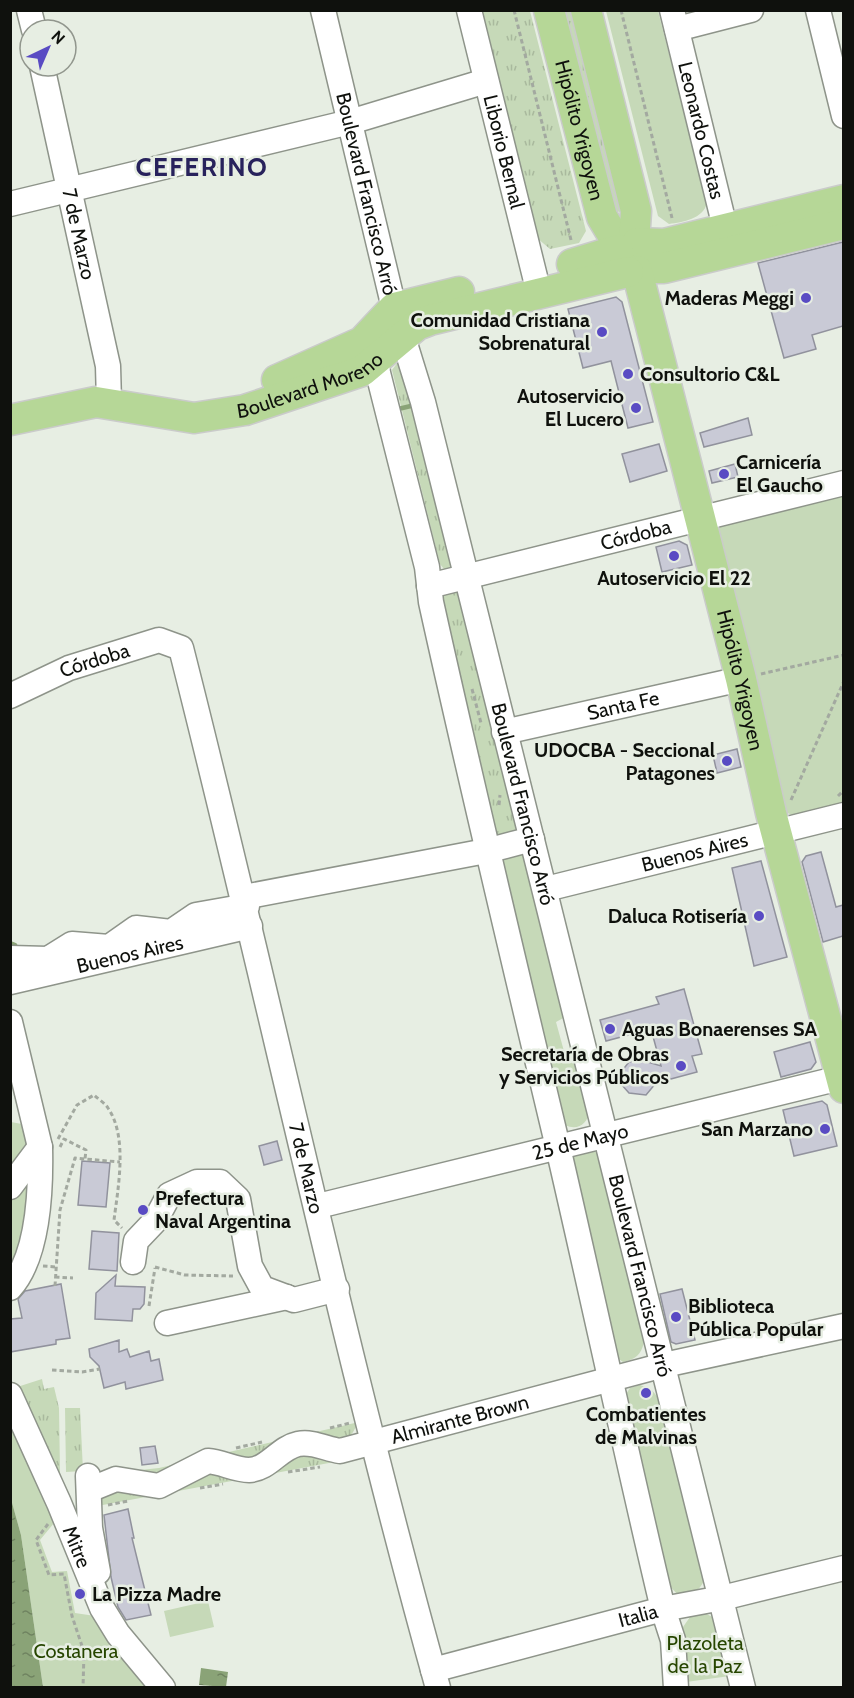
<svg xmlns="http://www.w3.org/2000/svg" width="854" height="1698" font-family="Cabin,sans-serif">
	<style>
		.grass { fill: url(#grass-tufts) }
		.park { fill: #c6d9b8 }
		.water { fill: url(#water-ripples) }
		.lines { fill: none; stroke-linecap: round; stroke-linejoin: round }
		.stream { stroke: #8aa377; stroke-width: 4.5 }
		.building { fill: #c9cad6; stroke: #91929d; stroke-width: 1.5 }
		.minor-casing { stroke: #8e948a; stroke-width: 27 }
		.major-casing { stroke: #cacbca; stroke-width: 33 }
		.path { stroke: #a3a9a0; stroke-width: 3; stroke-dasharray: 4.5 3; stroke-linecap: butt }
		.minor { stroke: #fff; stroke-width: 24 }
		.major { stroke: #b6d797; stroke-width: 30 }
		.poi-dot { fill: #594bc3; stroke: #e7eee3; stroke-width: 2 }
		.labels { text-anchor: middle; stroke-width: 5; stroke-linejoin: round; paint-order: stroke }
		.street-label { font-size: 20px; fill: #0f110d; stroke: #e7eee3 }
		.poi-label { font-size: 20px; font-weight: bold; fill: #0f110d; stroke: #e7eee3; text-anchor: end }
		.park-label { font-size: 20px; fill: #274600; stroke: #e7eee3 }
		.district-label { font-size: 26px; font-weight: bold; letter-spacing: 1.5px; fill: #28225c; stroke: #e7eee3 }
	</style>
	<defs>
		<pattern id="grass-tufts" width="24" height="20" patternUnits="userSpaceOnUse" patternTransform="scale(1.5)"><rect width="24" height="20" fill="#c6d9b8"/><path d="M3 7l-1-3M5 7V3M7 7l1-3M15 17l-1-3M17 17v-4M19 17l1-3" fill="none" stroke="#a9b99d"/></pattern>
		<pattern id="water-ripples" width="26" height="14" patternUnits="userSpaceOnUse" patternTransform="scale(1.5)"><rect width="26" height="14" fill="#8aa377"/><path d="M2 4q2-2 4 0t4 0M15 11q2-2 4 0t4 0" fill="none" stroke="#6f8360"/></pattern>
	</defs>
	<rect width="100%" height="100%" fill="#e7eee3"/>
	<path class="grass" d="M 479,11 L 530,11 L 586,231 L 579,243 L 550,249 L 537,238 Z
		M 560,11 L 572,11 L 622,211 L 612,213 Z
		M 398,362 L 403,364 L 453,567 L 448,570 L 444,569 L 440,564 L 392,370 Z
		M 454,589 L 460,592 L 519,827 C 512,834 500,837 491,832 L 440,595 Z
		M 42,1379 L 44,1389 L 54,1387 L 59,1408 L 60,1472 L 53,1472 L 14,1388 Z
		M 65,1408 L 80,1408 L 83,1471 L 66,1472 Z
		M 359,1422 L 348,1440 L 174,1475 L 112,1473 L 159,1468 Z
		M 290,1453 L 361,1457 L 92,1507 L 96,1494 Z"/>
	<path class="park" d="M 606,11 L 658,11 L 707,203 C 703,219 683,222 669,224 L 658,216 Z
		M 843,488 L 843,808 C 823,813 797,826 781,807 L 717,525 Z
		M 524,853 L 567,1016 L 556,1022 L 565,1055 L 576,1056 L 590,1111 C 587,1124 578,1131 565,1125 L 499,860 Z
		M 11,1122 L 27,1125 L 30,1210 L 11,1278 Z
		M 593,1150 L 600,1156 L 644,1342 C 641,1355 636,1359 623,1362 L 616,1357 L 570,1156 Z
		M 640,1385 L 651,1389 L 660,1400 L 706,1576 C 701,1590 694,1594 680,1597 L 664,1580 L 624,1397 L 630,1388 Z
		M 10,1411 L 59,1517 L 40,1540 L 52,1572 L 67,1571 L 75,1613 L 95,1616 L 154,1687 L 43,1687 L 21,1535 L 11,1499 Z
		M 208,1601 L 214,1627 L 170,1637 L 164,1611 Z
		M 705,1613 L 714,1618 L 730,1676 L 686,1682 L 683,1627 L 690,1617 Z"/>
	<path class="water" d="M 11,1499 L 21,1535 L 43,1687 L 11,1687 Z
		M 201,1668 L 228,1672 L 226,1687 L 199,1685 Z"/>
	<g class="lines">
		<path class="stream" d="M 394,410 L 415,405
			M 10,943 L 15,945"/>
	</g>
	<path class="building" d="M 843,242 L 843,326 L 812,335 L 816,349 L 784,358 L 758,263 Z
		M 616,297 L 622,302 L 653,422 L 628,428 L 611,361 L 583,368 L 568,309 Z
		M 748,418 L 752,435 L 704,447 L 700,433 Z
		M 659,444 L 667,471 L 630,482 L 622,454 Z
		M 735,464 L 738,477 L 712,483 L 709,471 Z
		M 679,541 L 687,545 L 692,565 L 662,572 L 656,547 Z
		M 737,749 L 741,767 L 717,773 L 713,755 Z
		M 821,852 L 836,907 L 843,905 L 843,936 L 823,942 L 802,862 L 806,856 Z
		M 761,861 L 787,957 L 754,966 L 732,868 Z
		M 684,989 L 702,1054 L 692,1056 L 697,1072 L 656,1083 L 646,1095 L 629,1093 L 621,1084 L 621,1072 L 629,1062 L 641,1060 L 661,1066 L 651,1029 L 606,1041 L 600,1020 L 659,1004 L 656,997 Z
		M 810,1042 L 816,1062 L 811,1069 L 781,1077 L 774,1052 Z
		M 822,1101 L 827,1105 L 837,1146 L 794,1156 L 783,1110 Z
		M 277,1141 L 282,1160 L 264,1165 L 259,1146 Z
		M 82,1161 L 110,1163 L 106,1207 L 78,1205 Z
		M 92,1231 L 119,1233 L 117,1271 L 89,1269 Z
		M 116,1275 L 115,1286 L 145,1287 L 144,1304 L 140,1309 L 133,1309 L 132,1321 L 95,1319 L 96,1293 Z
		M 61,1284 L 70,1338 L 56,1340 L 56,1344 L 10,1352 L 10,1319 L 22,1318 L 18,1299 L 25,1291 Z
		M 682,1289 L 695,1340 L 676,1344 L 671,1342 L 660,1294 Z
		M 119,1340 L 119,1352 L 127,1349 L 130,1357 L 149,1351 L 151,1361 L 159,1359 L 163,1380 L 126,1389 L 125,1382 L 104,1388 L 99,1366 L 90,1357 L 89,1349 Z
		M 155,1446 L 158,1463 L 142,1465 L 140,1448 Z
		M 128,1509 L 134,1538 L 132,1538 L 151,1615 L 126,1620 L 118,1607 L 111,1577 L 104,1515 Z"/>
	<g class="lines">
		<defs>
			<g id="minor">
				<path d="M 29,10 L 34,30"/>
				<path id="s1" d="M 323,10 L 394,308 L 423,402 L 743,1688"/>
				<path id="s2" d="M 469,10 L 539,293"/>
				<path id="s3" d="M 672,10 L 729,244"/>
				<path d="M 818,10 L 844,116"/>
				<path d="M 677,29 L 751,10"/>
				<path id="s4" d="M 42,66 L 108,366 L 109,402"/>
				<path d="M 10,204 L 350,122 L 486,81"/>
				<path d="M 374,345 L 378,373 L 427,567 L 431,602 C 471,783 514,963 557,1143 C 593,1298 626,1454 663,1609 L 673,1640 L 676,1688"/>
				<path id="s5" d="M 429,586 L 844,483"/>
				<path id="s6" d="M 10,696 L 69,668 L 159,640 L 181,648 C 269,994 342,1344 438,1688"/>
				<path id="s7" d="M 504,732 L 741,679"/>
				<path id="s8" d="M 546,889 L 844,815"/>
				<path d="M 244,897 L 486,851 L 532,839"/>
				<path d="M 10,958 L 48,959 L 72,944 L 109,947 L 136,928 L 171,932 L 196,915 L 247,906"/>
				<path id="s9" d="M 10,982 L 250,926"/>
				<path d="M 10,1022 L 40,1147 C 41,1189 39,1256 10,1288"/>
				<path d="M 10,1187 L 40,1147"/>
				<path id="s10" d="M 318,1206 L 844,1077"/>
				<path d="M 133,1262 L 136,1241 L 155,1221 L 169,1195 L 197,1182 L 220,1182 L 238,1199 L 250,1266 L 262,1288 L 294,1300 L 337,1289"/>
				<path d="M 167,1323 L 287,1297"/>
				<path id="s11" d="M 10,1395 L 59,1503 L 102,1608 L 118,1634 L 163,1688"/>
				<path d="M 88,1476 L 90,1528 L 98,1572"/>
				<path id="s12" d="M 89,1490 L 116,1479 L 159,1486 L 208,1461 C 222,1462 235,1470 249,1470 C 269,1469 279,1448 298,1444 C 313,1441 326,1449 340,1451 L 664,1365 L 844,1326"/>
				<path id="s13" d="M 433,1670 L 663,1609 L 722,1598 L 844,1568"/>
			</g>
			<g id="major">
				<path id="s14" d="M 549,10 L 602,217 L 620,247"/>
				<path d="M 586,10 L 636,211 L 634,243"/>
				<path d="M 637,243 L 664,244 L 844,200"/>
				<path d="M 572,264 L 618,250"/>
				<path d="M 641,268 L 664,268 L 844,224"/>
				<path id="s15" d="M 637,271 L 741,679 L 771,813 L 844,1088"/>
				<path d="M 277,380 L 362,342 L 394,308 L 459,292"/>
				<path id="s16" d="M 10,420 L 96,402 L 194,418 L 245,410 L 362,371 L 417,325 L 430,320 L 628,272"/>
			</g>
		</defs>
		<use href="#minor" class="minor-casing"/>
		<use href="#major" class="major-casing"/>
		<path class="path" d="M 514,10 L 571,240
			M 621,10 L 672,218
			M 761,674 L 844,655
			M 472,689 L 481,723
			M 838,796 L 844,790
			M 791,800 L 844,681
			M 499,805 L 500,795
			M 58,1139 L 77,1105 L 94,1095 C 98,1099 105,1103 108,1108 C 128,1137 118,1188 114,1220 L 122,1228
			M 60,1147 L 64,1139 L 86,1150 L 85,1159 L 120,1162
			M 43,1266 L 56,1267
			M 155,1267 L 185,1275 L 233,1276
			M 55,1277 L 73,1278
			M 55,1286 L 60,1210 L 75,1158 L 85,1159
			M 149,1306 L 155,1268
			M 52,1370 L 82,1372 L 100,1369
			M 330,1428 L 350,1423
			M 236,1448 L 262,1442
			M 288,1472 L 320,1467
			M 200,1488 L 223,1484
			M 108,1505 L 128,1501
			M 48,1524 L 36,1540 L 49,1575 L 64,1574 L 72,1616 L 84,1652 L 83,1688"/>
		<use href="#minor" class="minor"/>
		<use href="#major" class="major"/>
	</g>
	<g class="poi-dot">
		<circle cx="806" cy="298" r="6"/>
		<circle cx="602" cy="332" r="6"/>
		<circle cx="628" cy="374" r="6"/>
		<circle cx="636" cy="408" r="6"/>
		<circle cx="724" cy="474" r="6"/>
		<circle cx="674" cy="556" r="6"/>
		<circle cx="727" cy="761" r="6"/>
		<circle cx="759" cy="916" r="6"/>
		<circle cx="610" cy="1029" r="6"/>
		<circle cx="681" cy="1066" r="6"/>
		<circle cx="825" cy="1129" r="6"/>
		<circle cx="143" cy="1210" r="6"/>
		<circle cx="676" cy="1317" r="6"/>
		<circle cx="646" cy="1393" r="6"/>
		<circle cx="80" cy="1594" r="6"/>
	</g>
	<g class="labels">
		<g class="street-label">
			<text dy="7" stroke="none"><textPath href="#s14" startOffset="124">Hipólito Yrigoyen</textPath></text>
			<text dy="7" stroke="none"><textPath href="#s3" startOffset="124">Leonardo Costas</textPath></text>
			<text dy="7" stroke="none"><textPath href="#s2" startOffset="146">Liborio Bernal</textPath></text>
			<text dy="7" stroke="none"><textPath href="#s1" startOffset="189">Boulevard Francisco Arró</textPath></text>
			<text dy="7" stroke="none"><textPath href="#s4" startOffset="172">7 de Marzo</textPath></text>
			<text dy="7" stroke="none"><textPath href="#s16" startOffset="308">Boulevard Moreno</textPath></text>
			<text dy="7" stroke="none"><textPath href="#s5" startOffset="213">Córdoba</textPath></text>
			<text dy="7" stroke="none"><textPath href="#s6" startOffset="92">Córdoba</textPath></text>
			<text dy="7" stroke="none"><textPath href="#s15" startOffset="422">Hipólito Yrigoyen</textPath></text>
			<text dy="7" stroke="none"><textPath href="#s7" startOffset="122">Santa Fe</textPath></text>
			<text dy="7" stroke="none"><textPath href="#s1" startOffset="819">Boulevard Francisco Arró</textPath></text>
			<text dy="7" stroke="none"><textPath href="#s8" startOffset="153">Buenos Aires</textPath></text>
			<text dy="7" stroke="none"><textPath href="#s9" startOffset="123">Buenos Aires</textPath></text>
			<text dy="7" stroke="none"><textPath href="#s10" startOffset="270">25 de Mayo</textPath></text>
			<text dy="7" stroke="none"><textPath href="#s6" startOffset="718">7 de Marzo</textPath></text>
			<text dy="7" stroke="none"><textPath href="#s1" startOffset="1305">Boulevard Francisco Arró</textPath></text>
			<text dy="7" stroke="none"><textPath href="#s12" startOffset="393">Almirante Brown</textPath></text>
			<text dy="7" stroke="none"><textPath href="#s11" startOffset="166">Mitre</textPath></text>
			<text dy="7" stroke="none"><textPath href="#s13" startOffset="212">Italia</textPath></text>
		</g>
		<g class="poi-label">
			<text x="794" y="305">Maderas Meggi</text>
			<text x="590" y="327">Comunidad Cristiana<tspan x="590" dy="23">Sobrenatural</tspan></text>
			<text x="640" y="381" text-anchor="start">Consultorio C&amp;L</text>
			<text x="624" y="403">Autoservicio<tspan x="624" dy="23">El Lucero</tspan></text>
			<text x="736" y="469" text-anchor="start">Carnicería<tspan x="736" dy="23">El Gaucho</tspan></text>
			<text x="674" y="585" text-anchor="middle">Autoservicio El 22</text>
			<text x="715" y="757">UDOCBA - Seccional<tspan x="715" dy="23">Patagones</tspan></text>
			<text x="747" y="923">Daluca Rotisería</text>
			<text x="622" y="1036" text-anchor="start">Aguas Bonaerenses SA</text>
			<text x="669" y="1061">Secretaría de Obras<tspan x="669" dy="23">y Servicios Públicos</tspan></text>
			<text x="813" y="1136">San Marzano</text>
			<text x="155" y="1205" text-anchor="start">Prefectura<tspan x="155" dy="23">Naval Argentina</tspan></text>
			<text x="688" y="1313" text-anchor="start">Biblioteca<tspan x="688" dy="23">Pública Popular</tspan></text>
			<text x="646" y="1421" text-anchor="middle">Combatientes<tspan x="646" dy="23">de Malvinas</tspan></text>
			<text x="92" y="1601" text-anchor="start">La Pizza Madre</text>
		</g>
		<g class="park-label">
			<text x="705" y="1650">Plazoleta<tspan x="705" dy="23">de la Paz</tspan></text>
			<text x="76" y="1658">Costanera</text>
		</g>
		<g class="district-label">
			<text x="202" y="176">CEFERINO</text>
		</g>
	</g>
	<rect width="854" height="1698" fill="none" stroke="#0f110d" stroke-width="24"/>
	<g transform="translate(48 48) rotate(44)"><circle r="28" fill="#e7eee3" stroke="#91968d" stroke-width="1.5"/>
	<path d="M0-4.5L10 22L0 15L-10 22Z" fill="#594bc3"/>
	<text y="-9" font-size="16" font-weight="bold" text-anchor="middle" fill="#0f110d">N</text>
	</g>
</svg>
